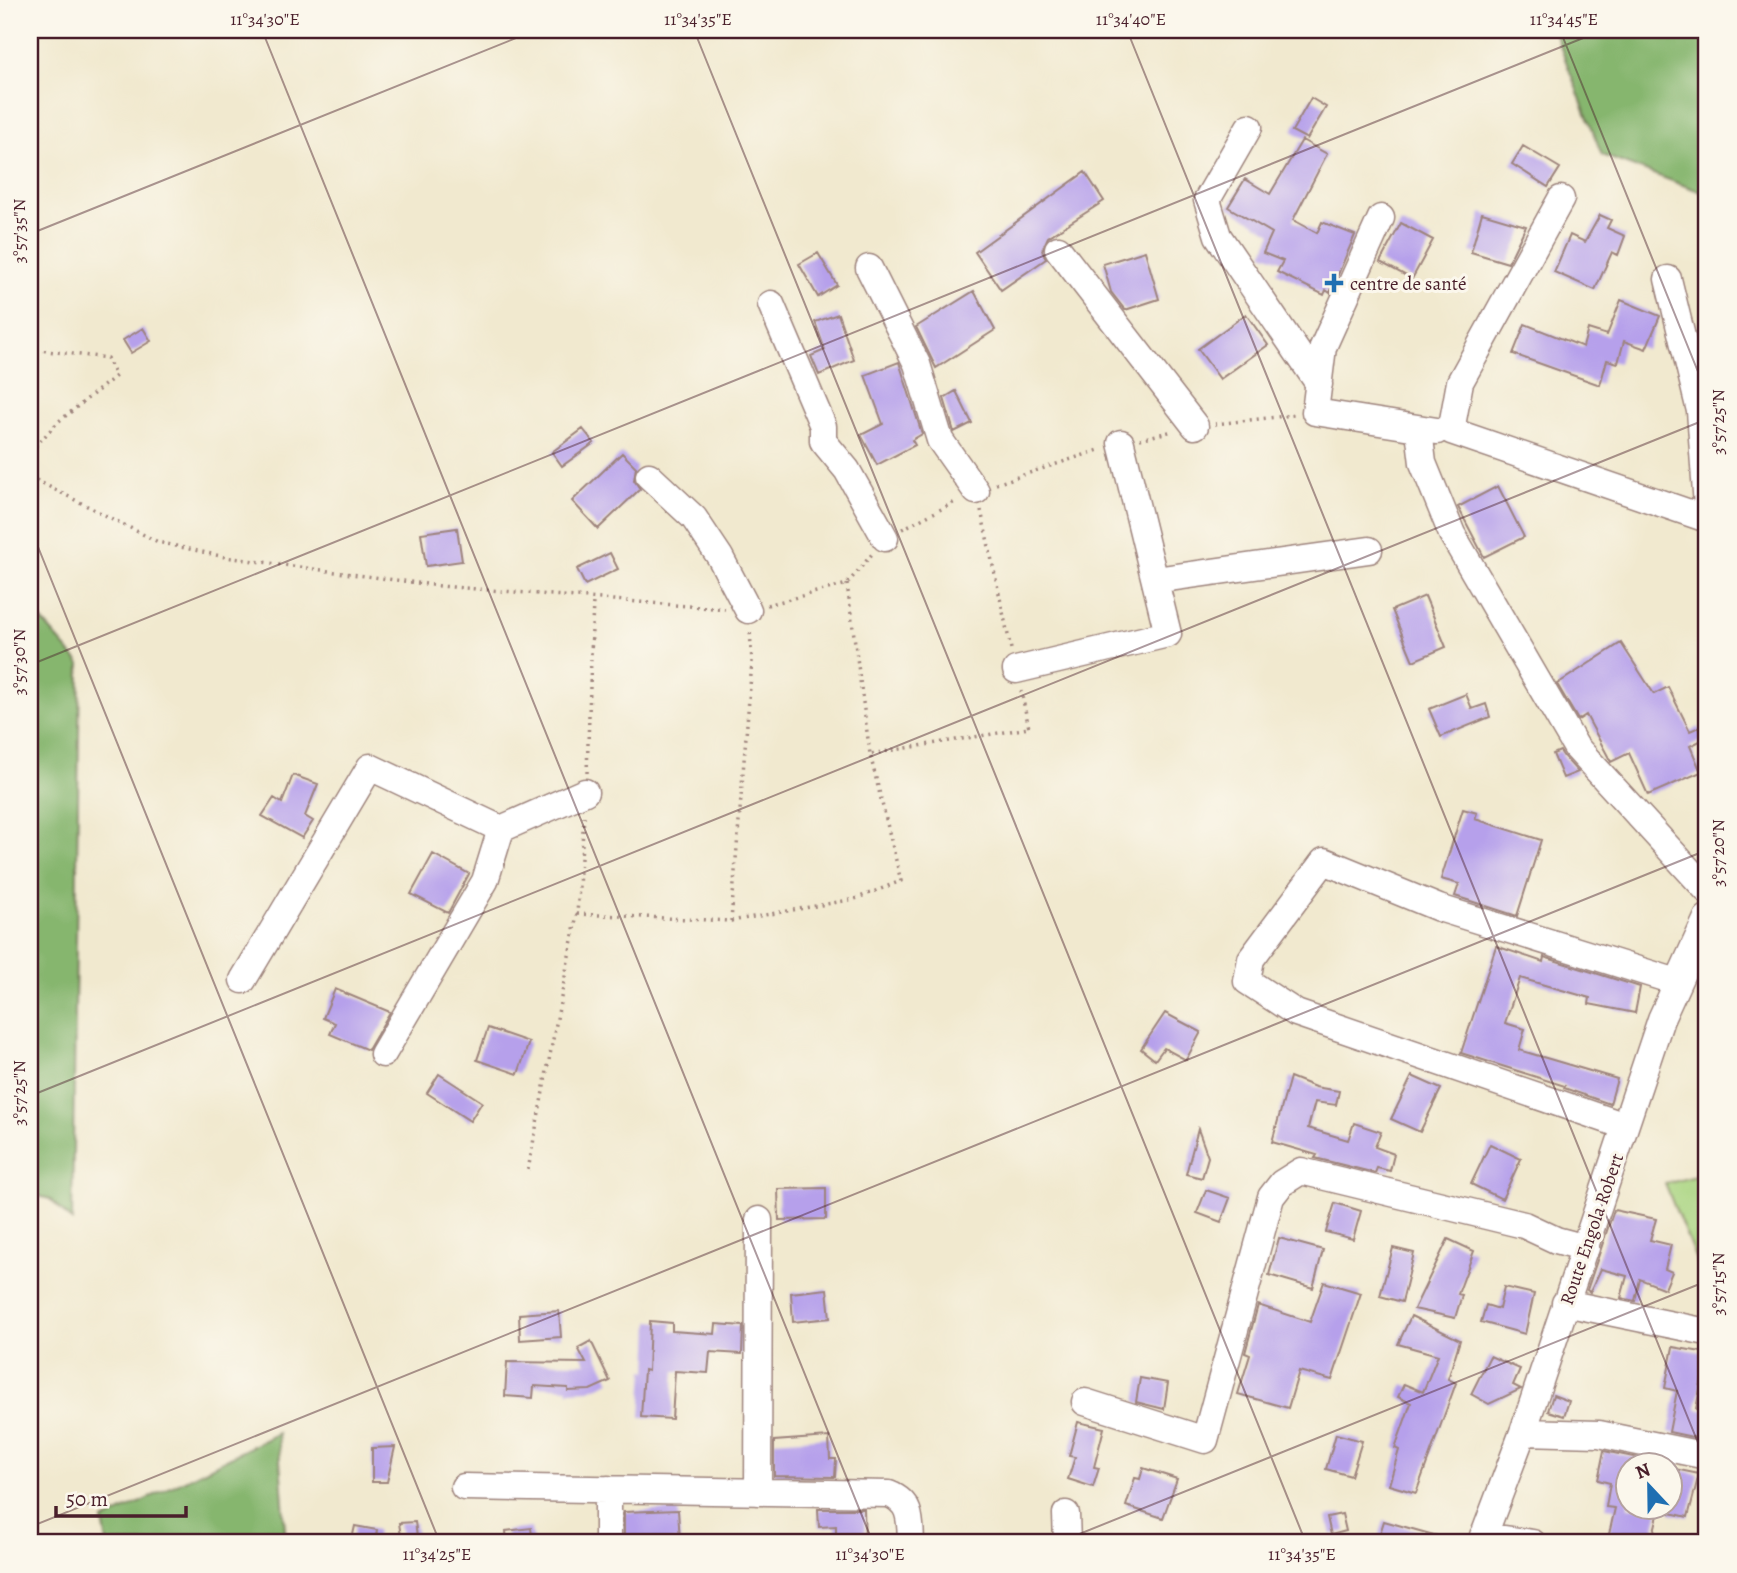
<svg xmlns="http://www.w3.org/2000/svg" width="1737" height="1573" font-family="Alegreya,serif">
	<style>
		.green { fill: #a9d480; stroke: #7a7a56; stroke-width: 2 }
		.forest { fill: #86b66e; stroke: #686a4c; stroke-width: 2 }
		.building { fill: #b6a0eb }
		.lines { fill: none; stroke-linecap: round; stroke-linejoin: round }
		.minor-casing { stroke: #9e847d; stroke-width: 29 }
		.path { stroke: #9e847d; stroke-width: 3.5; stroke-dasharray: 2 5; stroke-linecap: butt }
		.minor { stroke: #fff; stroke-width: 26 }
		.ticks { fill: none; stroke: #4a1f2b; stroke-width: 2; stroke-opacity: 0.45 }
		.poi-dot { fill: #1f6fb2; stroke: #fbf7ec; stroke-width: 2.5 }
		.labels { text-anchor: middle; stroke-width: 6; stroke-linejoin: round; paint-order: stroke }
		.poi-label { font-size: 19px; fill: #4a1f2b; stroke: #fbf7ec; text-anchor: start }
		.street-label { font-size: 19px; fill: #4a1f2b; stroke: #fbf7ec }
		.neatline { fill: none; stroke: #4a1f2b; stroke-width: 2.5 }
		.ticks-label { font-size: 18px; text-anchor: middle; fill: #4a1f2b }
	</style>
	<rect width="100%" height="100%" fill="#fbf7ec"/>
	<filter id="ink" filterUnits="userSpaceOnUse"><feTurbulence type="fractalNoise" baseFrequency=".0143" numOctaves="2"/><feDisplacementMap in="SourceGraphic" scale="14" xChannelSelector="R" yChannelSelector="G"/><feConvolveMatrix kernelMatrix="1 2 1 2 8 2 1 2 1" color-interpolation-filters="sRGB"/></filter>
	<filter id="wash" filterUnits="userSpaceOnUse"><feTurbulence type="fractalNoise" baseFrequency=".00686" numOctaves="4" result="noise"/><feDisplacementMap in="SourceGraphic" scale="28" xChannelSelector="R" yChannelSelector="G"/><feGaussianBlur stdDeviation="1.57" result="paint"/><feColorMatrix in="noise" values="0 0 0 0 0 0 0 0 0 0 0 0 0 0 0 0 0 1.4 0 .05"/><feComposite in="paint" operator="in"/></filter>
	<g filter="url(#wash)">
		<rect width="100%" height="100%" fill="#f1e9cf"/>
		<path class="green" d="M 1707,1173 L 1707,1286 L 1665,1184 Z"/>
		<path class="forest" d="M 1554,30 L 1707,30 L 1707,194 L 1602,155 Z
			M 30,607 L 80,664 L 72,1221 L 50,1199 L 30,1194 Z
			M 278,1433 L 286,1543 L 107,1543 L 103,1521 Z"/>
		<g id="blocks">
			<path class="building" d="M 1311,98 L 1326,107 L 1307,139 L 1292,131 Z
				M 1302,140 L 1327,154 L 1293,220 L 1317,233 L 1322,222 L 1355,235 L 1330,293 L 1326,290 L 1324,295 L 1277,272 L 1283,261 L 1263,253 L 1272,233 L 1228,207 L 1245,179 L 1270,194 Z
				M 1523,146 L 1560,168 L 1548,187 L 1512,164 Z
				M 1085,172 L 1104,201 L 1048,237 L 1042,250 L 1046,259 L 1001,290 L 975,252 Z
				M 1482,213 L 1526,226 L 1508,263 L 1471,252 Z
				M 1600,215 L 1611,220 L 1607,228 L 1625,236 L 1618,255 L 1612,252 L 1595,290 L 1554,272 L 1570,235 L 1585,242 Z
				M 1401,223 L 1433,240 L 1412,279 L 1380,262 Z
				M 1145,251 L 1159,299 L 1125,310 L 1111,292 L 1103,264 Z
				M 818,253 L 837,285 L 818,297 L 799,264 Z
				M 974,291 L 995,330 L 936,368 L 916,327 Z
				M 1621,300 L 1660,316 L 1646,349 L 1624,341 L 1618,363 L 1607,360 L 1600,385 L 1513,354 L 1525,324 L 1583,347 L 1588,329 L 1607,335 Z
				M 838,314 L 854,360 L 819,375 L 811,356 L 825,350 L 815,322 Z
				M 1246,314 L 1268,345 L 1220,379 L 1198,349 Z
				M 143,328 L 151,341 L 131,353 L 123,340 Z
				M 899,362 L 922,434 L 912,440 L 915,445 L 877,465 L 861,435 L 883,424 L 865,375 Z
				M 956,391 L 972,423 L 954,432 L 944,398 Z
				M 583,429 L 594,443 L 562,466 L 552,452 Z
				M 622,453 L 636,467 L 634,480 L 640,489 L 598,529 L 572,501 Z
				M 1498,486 L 1524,537 L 1484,557 L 1458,507 Z
				M 457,528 L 462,561 L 426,566 L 421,533 Z
				M 610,553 L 618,569 L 585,585 L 577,569 Z
				M 1425,596 L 1446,647 L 1413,661 L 1392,610 Z
				M 1621,643 L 1654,694 L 1668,687 L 1690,731 L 1699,727 L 1704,739 L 1690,746 L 1701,772 L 1648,795 L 1629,753 L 1611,762 L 1586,715 L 1578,720 L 1557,684 Z
				M 1466,694 L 1472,709 L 1486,704 L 1490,717 L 1441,737 L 1429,709 Z
				M 1560,751 L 1564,757 L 1578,772 L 1563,778 L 1553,754 Z
				M 293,775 L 318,784 L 305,816 L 313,821 L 302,838 L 262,816 L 274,798 L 282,803 Z
				M 1463,809 L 1477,813 L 1475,819 L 1541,840 L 1517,916 L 1455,896 L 1459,884 L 1441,879 Z
				M 433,854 L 469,874 L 448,913 L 411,894 Z
				M 1496,946 L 1543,962 L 1544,957 L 1640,987 L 1635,1013 L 1589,1004 L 1590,998 L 1520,978 L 1505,1023 L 1525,1029 L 1519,1050 L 1617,1079 L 1610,1104 L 1564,1088 L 1565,1086 L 1461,1053 Z
				M 335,989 L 390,1012 L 368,1050 L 330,1034 L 335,1023 L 323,1018 Z
				M 1165,1013 L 1201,1032 L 1186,1060 L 1164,1048 L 1155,1060 L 1141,1049 Z
				M 488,1028 L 529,1042 L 518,1074 L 477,1060 Z
				M 439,1074 L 482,1102 L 470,1121 L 427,1093 Z
				M 1412,1076 L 1441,1089 L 1420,1132 L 1391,1119 Z
				M 1290,1077 L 1315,1087 L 1339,1091 L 1336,1105 L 1315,1102 L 1308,1128 L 1348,1140 L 1354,1123 L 1381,1132 L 1375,1147 L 1394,1154 L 1390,1171 L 1377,1168 L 1375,1173 L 1315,1158 L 1317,1155 L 1272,1142 Z
				M 1198,1129 L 1208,1157 L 1202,1178 L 1186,1174 Z
				M 1490,1144 L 1521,1159 L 1502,1199 L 1471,1184 Z
				M 826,1188 L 826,1219 L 779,1220 L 778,1189 Z
				M 1206,1190 L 1230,1198 L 1221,1222 L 1197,1213 Z
				M 1335,1203 L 1361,1211 L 1353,1239 L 1326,1232 Z
				M 1614,1210 L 1656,1219 L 1650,1240 L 1671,1245 L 1665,1269 L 1672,1272 L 1665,1289 L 1640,1279 L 1635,1301 L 1621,1298 L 1627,1276 L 1601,1269 L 1590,1292 L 1587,1290 Z
				M 1279,1238 L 1323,1250 L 1313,1288 L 1269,1275 Z
				M 1448,1239 L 1474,1251 L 1458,1294 L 1462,1295 L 1455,1318 L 1414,1309 Z
				M 1393,1248 L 1414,1253 L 1402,1302 L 1380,1296 Z
				M 1324,1282 L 1361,1293 L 1332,1380 L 1299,1371 L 1288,1408 L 1238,1394 L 1250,1355 L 1245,1353 L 1258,1305 L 1310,1322 Z
				M 1504,1287 L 1534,1294 L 1525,1334 L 1481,1322 L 1486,1305 L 1499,1309 Z
				M 827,1289 L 830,1318 L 793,1322 L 791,1293 Z
				M 559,1311 L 561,1337 L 520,1340 L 519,1314 Z
				M 1411,1316 L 1460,1340 L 1448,1379 L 1456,1383 L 1416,1493 L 1389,1485 L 1399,1450 L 1395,1448 L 1411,1403 L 1398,1397 L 1404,1384 L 1423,1392 L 1438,1355 L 1398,1344 Z
				M 650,1321 L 672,1323 L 672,1331 L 715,1334 L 716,1324 L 743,1326 L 742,1354 L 710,1352 L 708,1373 L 675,1371 L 672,1419 L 641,1417 L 644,1370 L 648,1371 Z
				M 591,1341 L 610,1381 L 590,1390 L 568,1391 L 568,1388 L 534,1386 L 533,1398 L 505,1396 L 507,1362 L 586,1363 L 578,1348 Z
				M 1673,1347 L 1707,1353 L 1696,1409 L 1707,1411 L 1707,1440 L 1669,1432 L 1677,1391 L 1665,1388 Z
				M 1490,1356 L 1520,1369 L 1513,1385 L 1521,1389 L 1489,1404 L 1471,1394 Z
				M 1140,1378 L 1168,1383 L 1164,1409 L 1136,1402 Z
				M 1553,1395 L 1569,1401 L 1564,1416 L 1548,1411 Z
				M 1078,1422 L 1104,1428 L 1094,1467 L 1099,1468 L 1093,1487 L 1068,1479 L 1075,1457 L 1069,1456 Z
				M 1336,1434 L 1362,1441 L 1351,1476 L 1326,1469 Z
				M 829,1437 L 830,1459 L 836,1459 L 835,1477 L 774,1476 L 774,1441 Z
				M 395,1447 L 387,1482 L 372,1482 L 372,1448 Z
				M 1604,1451 L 1668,1464 L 1628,1465 L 1628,1507 L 1660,1507 L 1651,1543 L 1607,1543 L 1615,1508 L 1606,1507 L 1610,1483 L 1598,1480 Z
				M 1143,1468 L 1177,1479 L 1163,1518 L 1126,1506 L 1135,1478 L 1140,1479 Z
				M 1670,1468 L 1699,1474 L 1688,1517 L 1670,1513 Z
				M 818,1509 L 864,1509 L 865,1543 L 836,1543 L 836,1526 L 819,1527 Z
				M 678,1510 L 680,1541 L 624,1543 L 624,1512 Z
				M 1342,1514 L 1346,1531 L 1331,1535 L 1327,1517 Z
				M 1384,1521 L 1448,1539 L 1447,1543 L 1377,1543 Z
				M 415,1522 L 418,1543 L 402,1543 L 399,1523 Z
				M 355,1526 L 377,1530 L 375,1543 L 352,1539 Z
				M 531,1528 L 533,1543 L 507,1543 L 506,1531 Z"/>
		</g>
	</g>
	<g filter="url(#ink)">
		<use href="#blocks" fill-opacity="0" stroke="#9e847d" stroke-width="2"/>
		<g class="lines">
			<defs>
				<path id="minor" d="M 1249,127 L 1207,200 L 1218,236 L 1319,384
					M 1561,199 L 1460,382 L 1451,431 L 1707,519
					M 1381,218 L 1323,347 L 1315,412 L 1437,431
					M 1058,249 L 1195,426
					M 869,268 L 917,364 L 940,440 L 976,491
					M 1668,279 L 1700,411 L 1707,506
					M 771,304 L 823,426 L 823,441 L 847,470 L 885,538
					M 1419,430 L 1423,463 L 1452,534 L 1576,747 L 1707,890
					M 649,476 L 694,518 L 720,557 L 748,610
					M 1155,580 L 1369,550
					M 1016,670 L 1168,634 L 1121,443
					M 243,980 L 370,767 L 501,829 L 585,792
					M 383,1054 L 485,881 L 501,829
					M 1625,1126 L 1296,1013 L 1247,981 L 1251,959 L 1324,861 L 1439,908 L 1677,982
					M 1565,1303 L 1707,1332
					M 1085,1402 L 1205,1440 L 1271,1197 L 1282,1183 L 1301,1171 L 1524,1225 L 1556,1240 L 1586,1248
					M 1523,1432 L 1599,1434 L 1707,1456
					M 464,1487 L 889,1494 C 912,1503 910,1521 911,1543
					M 608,1489 L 608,1543
					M 758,1492 L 759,1220
					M 1066,1514 L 1067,1543
					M 1483,1536 L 1533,1543
					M 1481,1543 L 1523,1432 L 1661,1019 L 1707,918"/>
			</defs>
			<use href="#minor" class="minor-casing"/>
			<path class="path" d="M 30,349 L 107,358 L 116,376 L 58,422 L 30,452
				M 1215,424 L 1294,415
				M 1140,439 L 1173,431
				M 30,477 L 158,542 L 225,557 L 440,586 L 725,609
				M 996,484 L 1102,449
				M 981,510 L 1011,649
				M 902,529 L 957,501
				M 847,584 L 870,754
				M 767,605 L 847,584 L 872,554
				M 587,773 L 593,600
				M 577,914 L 731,921 L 752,662 L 750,630
				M 731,921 L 855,899 L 901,881 L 870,754 L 1029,728 L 1021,691
				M 528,1170 L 577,914 L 584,816"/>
			<use href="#minor" class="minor"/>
		</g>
	</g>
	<path class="ticks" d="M 262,30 L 873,1543M 694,30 L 1306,1543M 1127,30 L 1707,1465M 1560,30 L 1707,394M 30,234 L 536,30M 30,527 L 440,1543M 30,665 L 1603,30M 30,1096 L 1707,419M 30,1527 L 1707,850M 1057,1543 L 1707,1281"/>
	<path class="poi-dot" d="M1330.5 272.5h7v7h7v7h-7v7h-7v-7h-7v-7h7z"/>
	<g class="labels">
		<g class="poi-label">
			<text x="1350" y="290">centre de santé</text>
		</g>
		<g class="street-label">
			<text transform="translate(1591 1229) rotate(-71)" y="7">Route Engola Robert</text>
		</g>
	</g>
	<rect width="1737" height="1573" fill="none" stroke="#fbf7ec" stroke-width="77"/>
	<g transform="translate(1649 1486) rotate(338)"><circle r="33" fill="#fbf7ec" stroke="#b4a19f" stroke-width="2"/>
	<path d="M0-5L12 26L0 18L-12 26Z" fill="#1f6fb2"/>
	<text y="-10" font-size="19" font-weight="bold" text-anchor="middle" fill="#4a1f2b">N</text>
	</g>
	<path d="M56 1506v10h130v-10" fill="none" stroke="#4a1f2b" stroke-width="3.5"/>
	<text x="66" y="1506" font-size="21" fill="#4a1f2b" stroke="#fbf7ec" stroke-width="5" paint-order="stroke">50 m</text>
	<rect x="38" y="38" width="1660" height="1496" class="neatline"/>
	<g class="ticks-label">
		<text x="265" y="25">11°34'30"E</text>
		<text x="698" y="25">11°34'35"E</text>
		<text x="1131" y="25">11°34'40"E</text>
		<text x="1564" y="25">11°34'45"E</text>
		<text transform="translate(19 231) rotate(-90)" y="6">3°57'35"N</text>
		<text transform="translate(1718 422) rotate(-90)" y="6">3°57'25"N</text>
		<text transform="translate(19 662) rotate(-90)" y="6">3°57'30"N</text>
		<text transform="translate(1718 853) rotate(-90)" y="6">3°57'20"N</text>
		<text transform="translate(19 1093) rotate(-90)" y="6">3°57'25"N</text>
		<text transform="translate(1718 1284) rotate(-90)" y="6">3°57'15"N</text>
		<text x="437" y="1560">11°34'25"E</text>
		<text x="870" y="1560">11°34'30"E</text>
		<text x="1302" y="1560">11°34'35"E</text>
	</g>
</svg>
